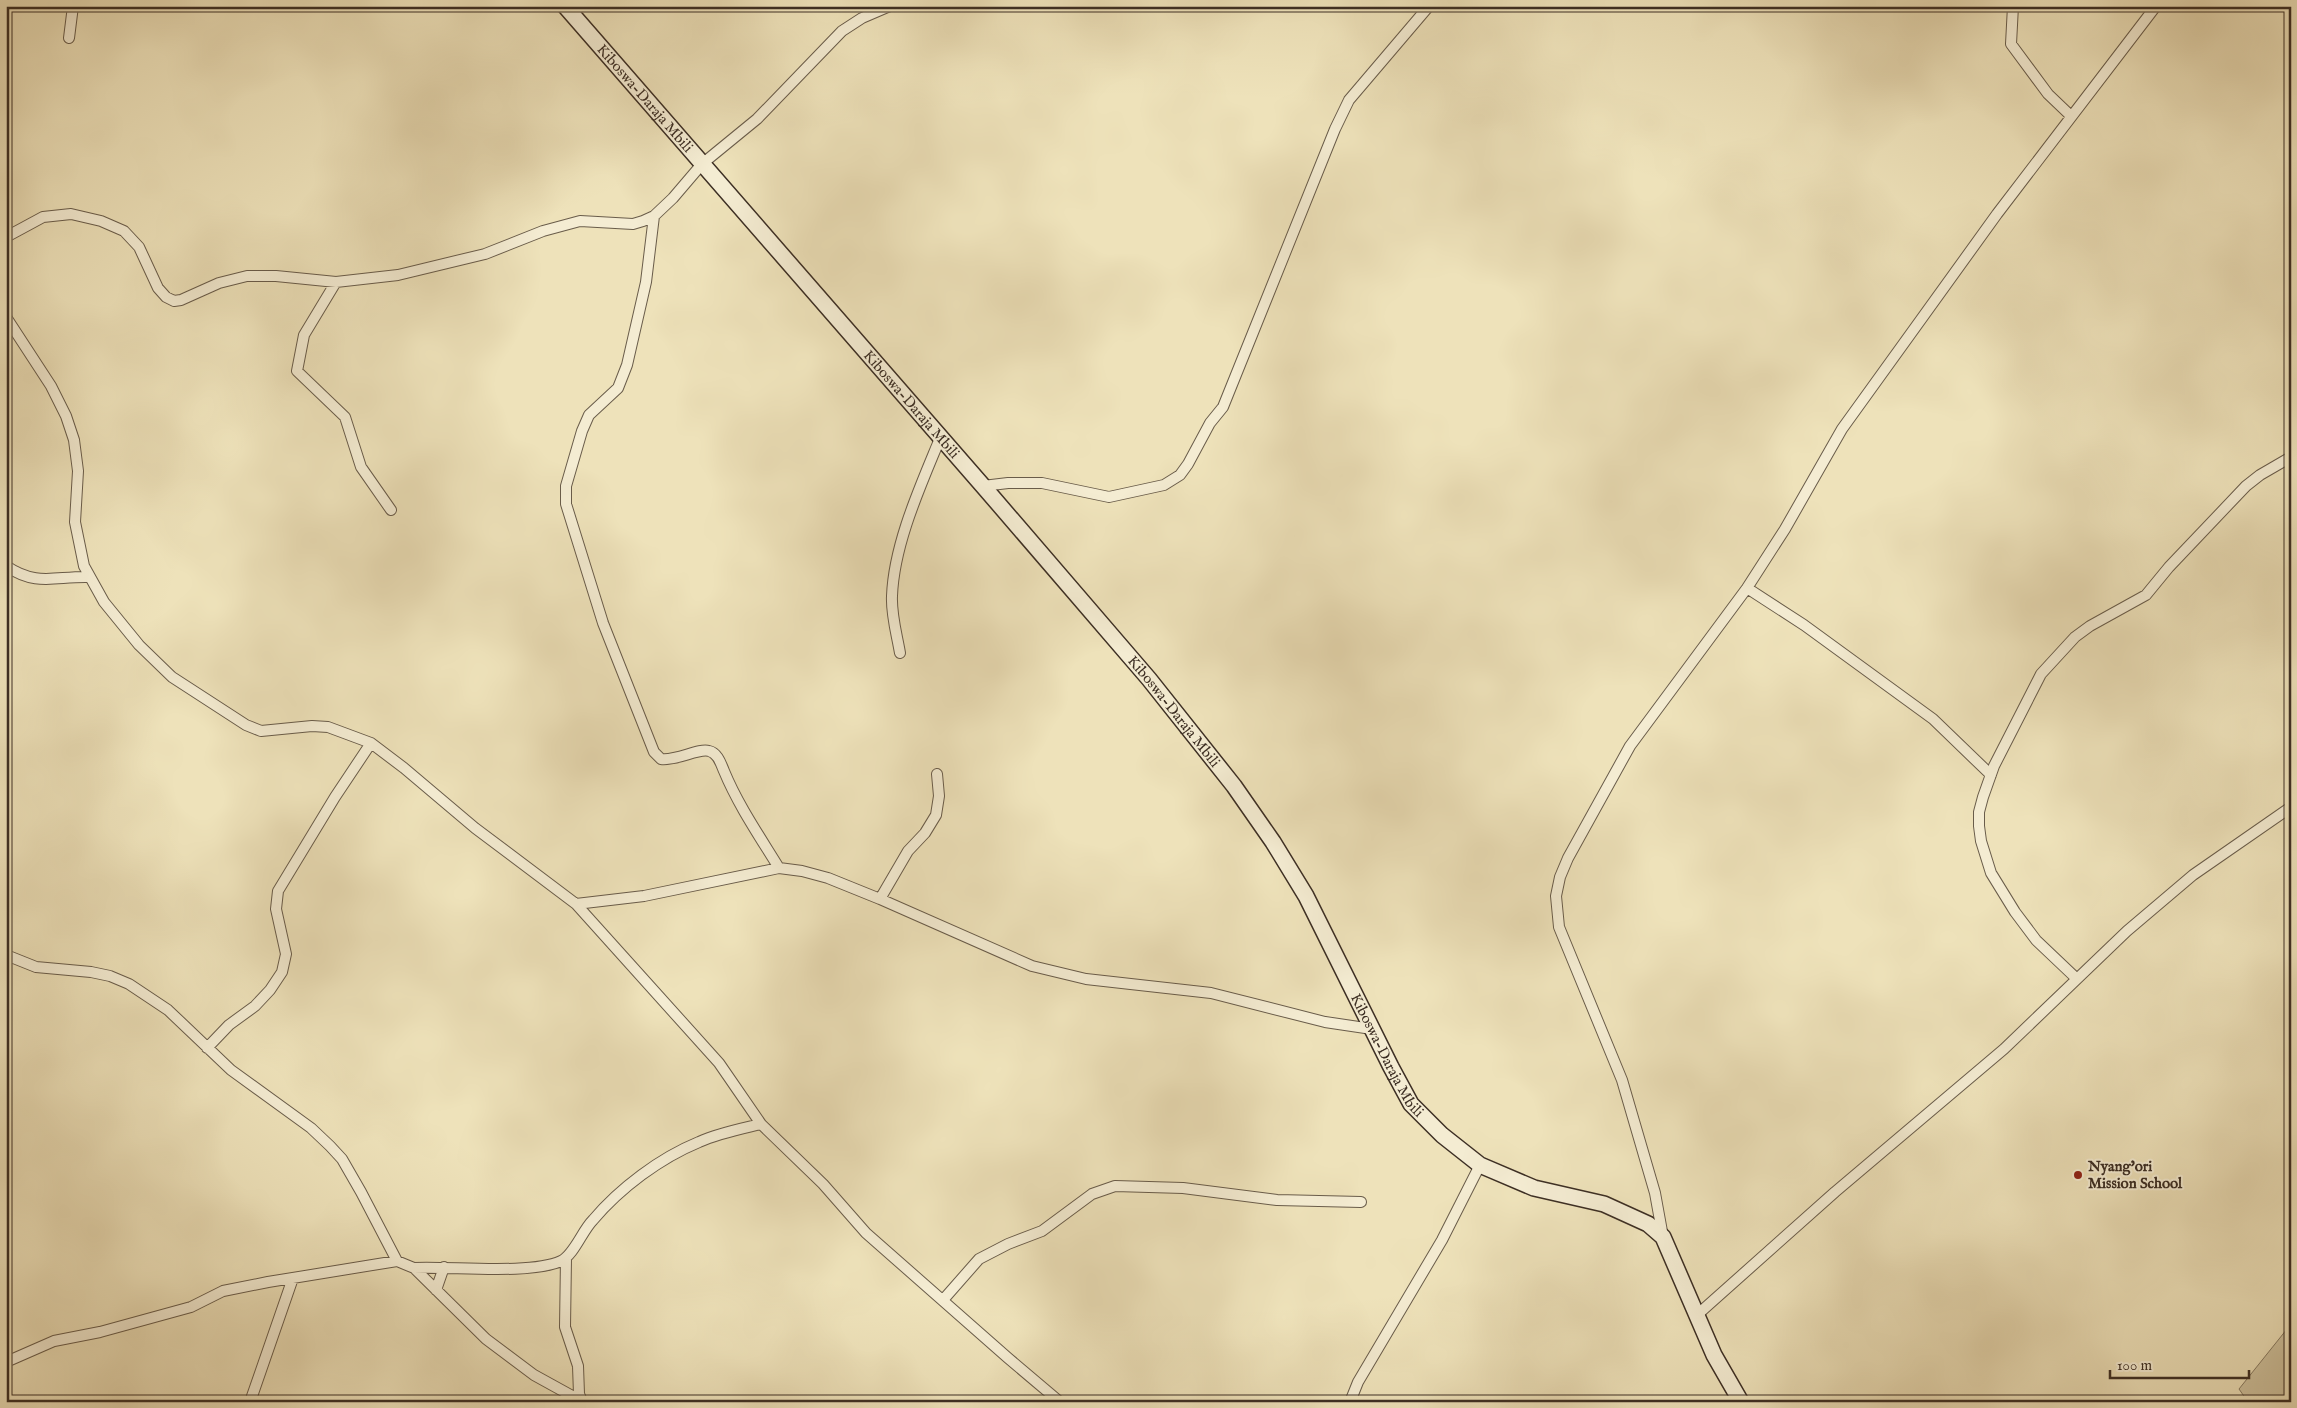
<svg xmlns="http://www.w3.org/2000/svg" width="2297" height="1408" font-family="'IM FELL English',serif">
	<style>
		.green { fill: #d0c4a0; stroke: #867a62 }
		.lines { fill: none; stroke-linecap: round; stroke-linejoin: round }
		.street-casing { stroke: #695c4a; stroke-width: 12 }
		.secondary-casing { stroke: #3d2f24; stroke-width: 18 }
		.street { stroke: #f4ecd2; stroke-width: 10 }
		.secondary { stroke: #f4ecd2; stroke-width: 15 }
		.poi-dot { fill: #8f2418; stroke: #f4ecd2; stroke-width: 2 }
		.labels { text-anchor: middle; stroke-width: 4; stroke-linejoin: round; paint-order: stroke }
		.street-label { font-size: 15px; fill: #3d2f24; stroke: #f4ecd2 }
		.poi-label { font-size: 15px; font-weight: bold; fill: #3d2f24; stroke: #f4ecd2; text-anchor: start }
	</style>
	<rect width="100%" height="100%" fill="#eee2ba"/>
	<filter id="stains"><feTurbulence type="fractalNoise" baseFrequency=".004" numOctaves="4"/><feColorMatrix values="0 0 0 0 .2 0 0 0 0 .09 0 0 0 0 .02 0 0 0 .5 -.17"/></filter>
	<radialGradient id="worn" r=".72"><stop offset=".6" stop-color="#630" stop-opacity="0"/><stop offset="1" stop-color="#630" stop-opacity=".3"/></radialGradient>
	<path class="green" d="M 2291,1324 L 2291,1402 L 2248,1402 L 2239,1389 Z"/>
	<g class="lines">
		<defs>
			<path id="street" d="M 2013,6 L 2011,44 L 2048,94 L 2071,116
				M 69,38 L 73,6
				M 654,216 L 646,282 L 627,365 L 618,388 L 589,415 L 582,431 L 566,486 L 566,504 L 603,623 L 654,752 L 661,759 C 677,761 698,748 709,751 C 718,753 721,764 724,771 C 738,805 760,837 779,868
				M 6,237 L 43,217 L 71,214 L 101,221 L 124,231 L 139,247 L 158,288 L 166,297 L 174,301 L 181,300 L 219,283 L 247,276 L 276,276 L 336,282 L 398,275 L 485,254 L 543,231 L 580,221 L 633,224 L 643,221 L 654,216 L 673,198 L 702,164 L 757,119 L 842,31 L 862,18 L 890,6
				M 336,282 L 304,335 L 297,371 L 345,417 L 361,467 L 391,510
				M 6,317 L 51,386 L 66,416 L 74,440 L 78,471 L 75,522 L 84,566 L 104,602 L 139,645 L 172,677 L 246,725 L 261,731 L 312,726 L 328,727 L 371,743 L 404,768 L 475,828 L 576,904 L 719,1063 L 761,1124
				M 983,486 L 1008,483 L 1042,483 L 1109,497 L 1164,485 L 1180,475 L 1188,464 L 1210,423 L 1223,407 L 1335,129 L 1349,100 L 1429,6
				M 6,566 C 37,587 55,576 89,577
				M 1747,588 L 1804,625 L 1933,719 L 1991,775
				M 900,653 C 897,635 891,615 892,596 C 894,543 921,485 941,436
				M 880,899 L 908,851 L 925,833 L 936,815 L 939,796 L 937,774
				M 576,904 L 644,896 L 779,868 L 802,871 L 828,878 L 880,899 L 1032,966 L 1086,979 L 1211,993 L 1325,1022 L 1372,1029
				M 6,955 L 36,967 L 91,972 L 110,976 L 129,984 L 168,1010 L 231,1070 L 311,1128 L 330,1146 L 342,1159 L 361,1192 L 397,1261
				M 2076,978 L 2036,940 L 2015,912 L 1991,873 L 1981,841 L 1979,826 L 1979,812 L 1983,797 L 1994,766 L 2041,674 L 2075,637 L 2090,626 L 2146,595 L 2169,567 L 2246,486 L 2260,475 L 2291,457
				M 207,1048 L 229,1025 L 255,1006 L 270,990 L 282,972 L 286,954 L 276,909 L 278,891 L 335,797 L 371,743
				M 1663,1237 L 1655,1193 L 1622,1080 L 1559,927 L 1556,896 L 1560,877 L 1568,858 L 1630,746 L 1747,588 L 1785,529 L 1842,429 L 1997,214 L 2156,6
				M 566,1258 L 565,1327 L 578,1366 L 579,1394 L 582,1401
				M 414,1268 C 450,1266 530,1275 561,1261 C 574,1255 582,1231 593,1220 C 620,1188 660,1158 699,1142 C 719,1133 740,1129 761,1124 L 823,1184 L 866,1233 L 1008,1358 L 1060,1402
				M 436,1290 L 444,1267
				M 943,1300 L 979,1259 L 1008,1244 L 1042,1231 L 1092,1194 L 1115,1186 L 1183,1188 L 1277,1200 L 1361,1202
				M 1697,1315 L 1835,1192 L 2004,1049 L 2127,931 L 2193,875 L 2291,807
				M 6,1362 L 54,1341 L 100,1332 L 191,1307 L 223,1291 L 268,1282 L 397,1261 L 414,1268 L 486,1339 L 534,1375 L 583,1402
				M 250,1402 L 293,1278
				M 1350,1402 L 1358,1382 L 1442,1240 L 1480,1165"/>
			<g id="secondary">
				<path id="s1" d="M 565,6 L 983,486 L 1149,679 L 1234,786 L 1273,842 L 1306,896 L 1391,1067 L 1411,1104 L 1442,1135 L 1480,1165 L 1534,1188 L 1604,1204 L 1648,1224 L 1663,1237 L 1714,1355 L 1741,1402"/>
			</g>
		</defs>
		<use href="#street" class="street-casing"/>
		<use href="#secondary" class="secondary-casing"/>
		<use href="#street" class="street"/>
		<use href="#secondary" class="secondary"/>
	</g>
	<circle class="poi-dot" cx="2078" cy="1175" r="5"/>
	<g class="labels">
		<g class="street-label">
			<text dy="5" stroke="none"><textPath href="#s1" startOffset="122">Kiboswa-Daraja Mbili</textPath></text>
			<text dy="5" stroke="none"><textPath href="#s1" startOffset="528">Kiboswa-Daraja Mbili</textPath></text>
			<text dy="5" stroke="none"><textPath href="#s1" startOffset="932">Kiboswa-Daraja Mbili</textPath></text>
			<text dy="5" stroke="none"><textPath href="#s1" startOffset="1338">Kiboswa-Daraja Mbili</textPath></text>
		</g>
		<g class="poi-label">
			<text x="2088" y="1171">Nyang'ori<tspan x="2088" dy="17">Mission School</tspan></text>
		</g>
	</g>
	<rect width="2297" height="1408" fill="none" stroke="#eee2ba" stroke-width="25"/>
	<rect x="8" y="8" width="2282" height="1393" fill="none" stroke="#3d2f24" stroke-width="2.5"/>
	<rect x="12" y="12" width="2272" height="1383" fill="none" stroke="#3d2f24"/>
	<path d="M2110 1370v8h139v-8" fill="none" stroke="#3d2f24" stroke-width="2.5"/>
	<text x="2117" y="1370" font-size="15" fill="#3d2f24" stroke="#f4ecd2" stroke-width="4" paint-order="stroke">100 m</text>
	<rect width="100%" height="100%" filter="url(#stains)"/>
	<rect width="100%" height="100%" fill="url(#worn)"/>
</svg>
